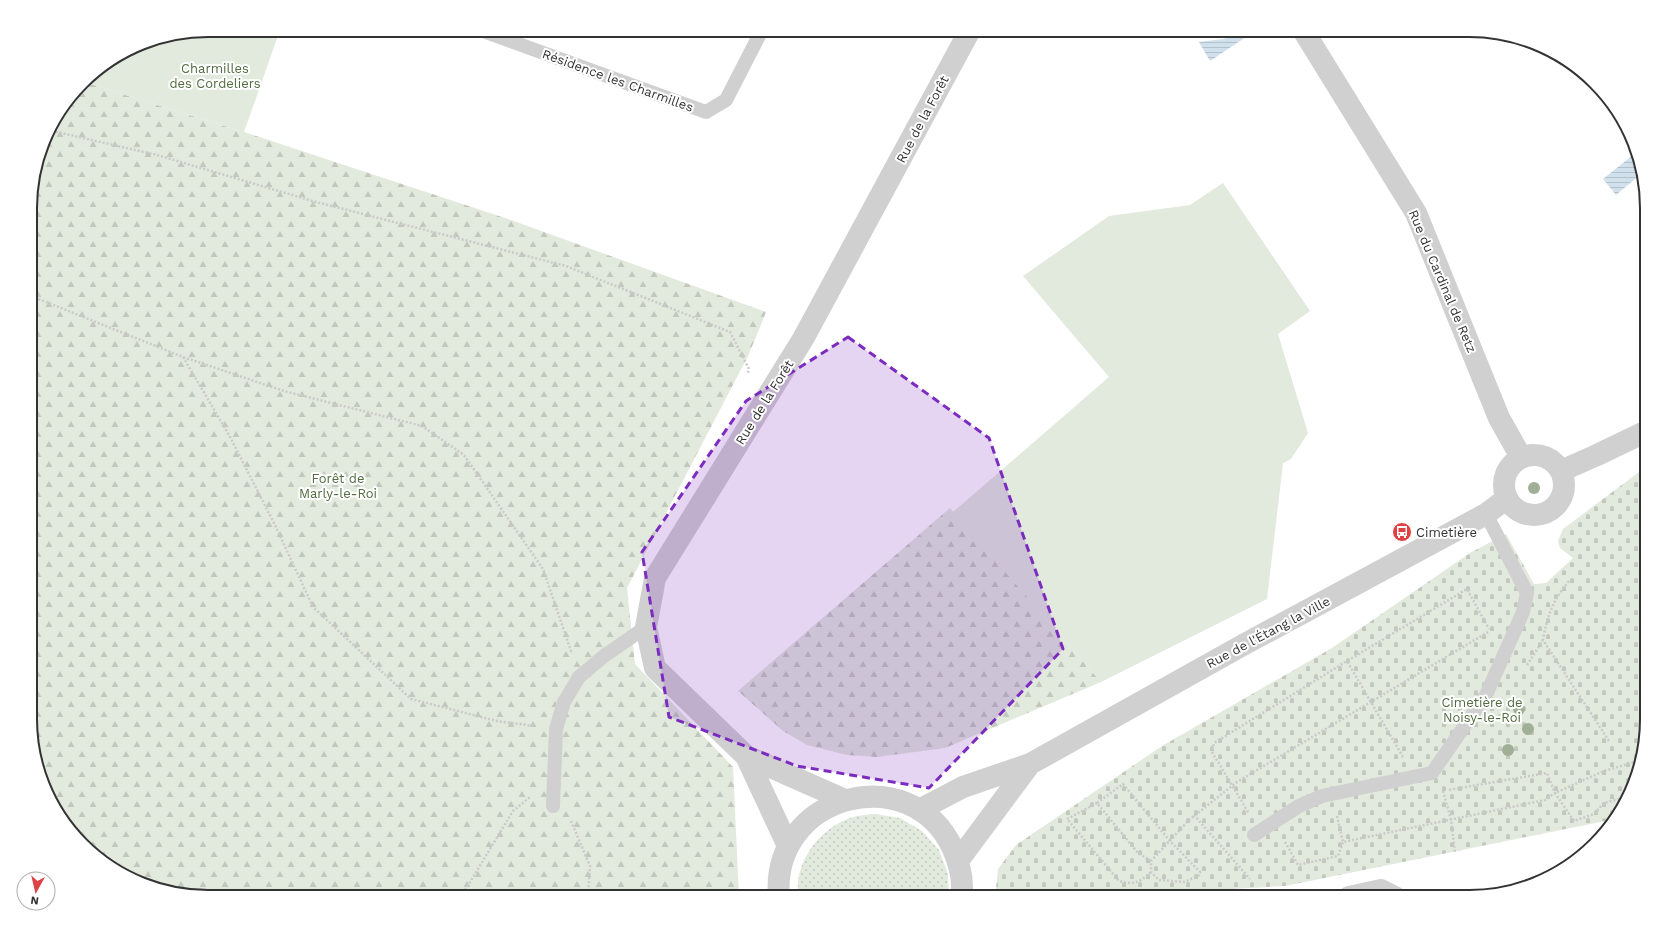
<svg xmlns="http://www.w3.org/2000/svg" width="1677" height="927" font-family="'Work Sans',sans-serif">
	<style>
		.grass { fill: url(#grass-dots) }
		.forest { fill: url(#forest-firs) }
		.cemetery { fill: url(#cemetery-stones) }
		.garden { fill: #e2e9dd }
		.water { fill: url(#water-rules) }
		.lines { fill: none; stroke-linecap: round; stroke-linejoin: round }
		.path { stroke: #cacaca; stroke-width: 2.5; stroke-dasharray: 2 2; stroke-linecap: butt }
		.service { stroke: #d0d0d0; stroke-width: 14 }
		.minor { stroke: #d0d0d0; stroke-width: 22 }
		.tertiary { stroke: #d0d0d0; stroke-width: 22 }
		.tree { fill: #a0af96 }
		.marked { fill: #7b2cbf; fill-opacity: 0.2; stroke: #7b2cbf; stroke-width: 3; stroke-dasharray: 8 5; stroke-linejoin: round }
		.labels { text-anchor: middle; stroke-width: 4; stroke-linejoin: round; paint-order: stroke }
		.park-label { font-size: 13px; fill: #536d41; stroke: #fff }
		.street-label { font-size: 13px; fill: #333; stroke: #fff }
		.poi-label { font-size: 13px; fill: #333; stroke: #fff; text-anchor: start }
		.rim { fill: none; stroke: #333; stroke-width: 2 }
	</style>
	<defs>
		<pattern id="grass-dots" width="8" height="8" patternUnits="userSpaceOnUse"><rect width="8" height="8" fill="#e2e9dd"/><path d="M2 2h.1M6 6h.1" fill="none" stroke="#c2c8be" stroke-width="1.8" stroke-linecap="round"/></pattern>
		<pattern id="forest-firs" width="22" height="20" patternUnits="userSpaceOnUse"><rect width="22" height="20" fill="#e2e9dd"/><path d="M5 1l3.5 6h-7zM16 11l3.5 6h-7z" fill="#c2c8be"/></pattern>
		<pattern id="cemetery-stones" width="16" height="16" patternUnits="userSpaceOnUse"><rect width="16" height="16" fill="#e2e9dd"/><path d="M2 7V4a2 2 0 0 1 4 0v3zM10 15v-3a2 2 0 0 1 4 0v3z" fill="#c2c8be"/></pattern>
		<pattern id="water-rules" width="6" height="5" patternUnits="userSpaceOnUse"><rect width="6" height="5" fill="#d0e0ec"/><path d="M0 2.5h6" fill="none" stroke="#b3c1cb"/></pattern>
	</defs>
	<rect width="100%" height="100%" fill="#fff"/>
	<path class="grass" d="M 875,814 L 900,818 L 922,831 L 939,850 L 948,874 L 949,897 L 799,897 C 792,864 820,828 850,818 C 858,815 867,815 875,814 Z"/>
	<path class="forest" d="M 84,82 L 244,132 L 508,219 L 766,312 L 749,354 L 627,588 L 635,664 L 733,767 L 739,897 L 207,897 L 161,891 L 119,873 L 60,818 L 31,742 L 31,185 L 48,129 Z
		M 950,508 L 1101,682 L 945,748 L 877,757 L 847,755 L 807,745 L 783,731 L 738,691 Z"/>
	<path class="cemetery" d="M 1639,472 L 1647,474 L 1647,731 L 1623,808 L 1615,819 L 1285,886 L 1096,897 L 995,897 L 998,869 L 1016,845 L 1162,746 L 1332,648 L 1470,553 L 1506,534 L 1534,584 L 1546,583 L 1573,558 L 1560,548 L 1558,541 L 1563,529 Z"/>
	<path class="garden" d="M 208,30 L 280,30 L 244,132 L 84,82 L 90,74 L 140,43 Z
		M 1223,183 L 1310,311 L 1278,334 L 1308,433 L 1291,459 L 1283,463 L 1267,599 L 1101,682 L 953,512 L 1109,377 L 1023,276 L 1109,216 L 1190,205 Z"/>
	<path class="water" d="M 1244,33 L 1246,37 L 1210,61 L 1199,42 L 1223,39 Z
		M 1638,151 L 1642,173 L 1616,195 L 1603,179 Z"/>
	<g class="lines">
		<path class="path" d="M 48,130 L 157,155 L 316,202 L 566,266 L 730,332 L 749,369 L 748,373
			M 31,296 L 183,357 L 284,391 L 422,426 L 464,455 L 543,569 L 572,654
			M 183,357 L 229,435 L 274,523 L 313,607 L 411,699 L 497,721 L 534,726
			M 1569,581 C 1553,600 1547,616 1543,640 L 1609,741
			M 1527,665 L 1543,640
			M 1403,757 L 1347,661 L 1467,589 L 1489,629
			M 1443,791 L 1451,820 L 1455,852
			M 1627,797 L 1604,803 L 1594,814 L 1574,821 L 1555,793 L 1604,771 L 1638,761
			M 1097,803 L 1067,819 L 1119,881 C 1135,885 1139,883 1151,872
			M 1248,812 L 1212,752 L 1214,743 L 1347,661
			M 1194,815 L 1250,879
			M 1337,816 L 1343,842 L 1545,800 L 1555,793 L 1547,773 L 1448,790
			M 571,821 L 590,866 L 588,897
			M 1285,842 L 1298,865 L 1338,856 L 1343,842
			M 1151,861 L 1138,853 L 1097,803 L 1123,784 L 1169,840 L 1200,872 L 1199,875 L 1185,882 L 1159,880 L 1151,872 L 1151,861 L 1189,820 L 1237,782 L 1488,632
			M 461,897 L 513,811 L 530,797"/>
		<path class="service" d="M 480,30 L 706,112 L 726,100 L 762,30
			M 553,806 L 556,729 L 564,702 L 579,677 L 604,656 L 646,627
			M 1254,835 L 1299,806 L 1322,796 L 1432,773 L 1486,695 L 1523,612 L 1527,593 L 1486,514"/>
		<path class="minor" d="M 1303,30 L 1416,213 L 1499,418 L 1521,457
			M 746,756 L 788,846
			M 845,800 L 746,756 L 655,668 L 646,627 L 655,578 L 803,339 L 970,30
			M 1349,897 L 1381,890 L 1395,897"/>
		<path class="tertiary" d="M1504 485a30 30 0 1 1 60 0a30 30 0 1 1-60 0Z
			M 1561,471 L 1597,455 L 1647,431
			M 919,810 L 963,787 L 1030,764 L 1243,645 L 1486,514 L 1506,499
			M 958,861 L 1030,764
			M 779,897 C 770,795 911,757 953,849 C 959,863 964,882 961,897"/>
	</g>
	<g class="tree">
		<circle cx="1534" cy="488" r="6"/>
		<circle cx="1519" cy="709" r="6"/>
		<circle cx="1528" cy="729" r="6"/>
		<circle cx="1508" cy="750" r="6"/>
	</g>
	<path class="marked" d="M 848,337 L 989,438 L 1063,649 L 929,788 L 797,766 L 669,717 L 642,552 L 746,401 Z"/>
	<defs>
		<symbol id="bus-disc" viewBox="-11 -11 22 22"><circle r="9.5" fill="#dd4244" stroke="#fff"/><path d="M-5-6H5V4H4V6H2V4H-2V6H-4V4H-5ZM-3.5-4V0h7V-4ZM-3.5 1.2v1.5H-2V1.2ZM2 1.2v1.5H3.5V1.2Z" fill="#fff"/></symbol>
	</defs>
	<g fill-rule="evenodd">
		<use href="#bus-disc" x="1391" y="521" width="22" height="22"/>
	</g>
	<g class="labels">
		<g class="park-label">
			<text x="215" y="73">Charmilles<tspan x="215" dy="15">des Cordeliers</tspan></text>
			<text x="338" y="483">Forêt de<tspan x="338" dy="15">Marly-le-Roi</tspan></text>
			<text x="1482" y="707">Cimetière de<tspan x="1482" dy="15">Noisy-le-Roi</tspan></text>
		</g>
		<g class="street-label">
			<text transform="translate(618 80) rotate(20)" y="5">Résidence les Charmilles</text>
			<text transform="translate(922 119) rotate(-62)" y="5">Rue de la Forêt</text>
			<text transform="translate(1443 281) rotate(67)" y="5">Rue du Cardinal de Retz</text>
			<text transform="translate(764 402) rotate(-58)" y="5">Rue de la Forêt</text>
			<text transform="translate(1268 632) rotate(-28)" y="5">Rue de l'Étang la Ville</text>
		</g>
		<g class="poi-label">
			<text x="1416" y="537">Cimetière</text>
		</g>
	</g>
	<path d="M0 0H1677V927H0ZM208 37H1469A171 171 0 0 1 1640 208V719A171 171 0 0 1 1469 890H208A171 171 0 0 1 37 719V208A171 171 0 0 1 208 37Z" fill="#fff" fill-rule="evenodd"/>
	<path class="rim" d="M208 37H1469A171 171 0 0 1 1640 208V719A171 171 0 0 1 1469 890H208A171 171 0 0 1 37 719V208A171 171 0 0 1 208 37Z"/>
	<g transform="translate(36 891) rotate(188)"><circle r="19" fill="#ffffff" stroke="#adadad"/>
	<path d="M0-3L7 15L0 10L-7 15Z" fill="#dd4244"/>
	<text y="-6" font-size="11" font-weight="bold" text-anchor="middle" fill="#333333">N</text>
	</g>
</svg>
